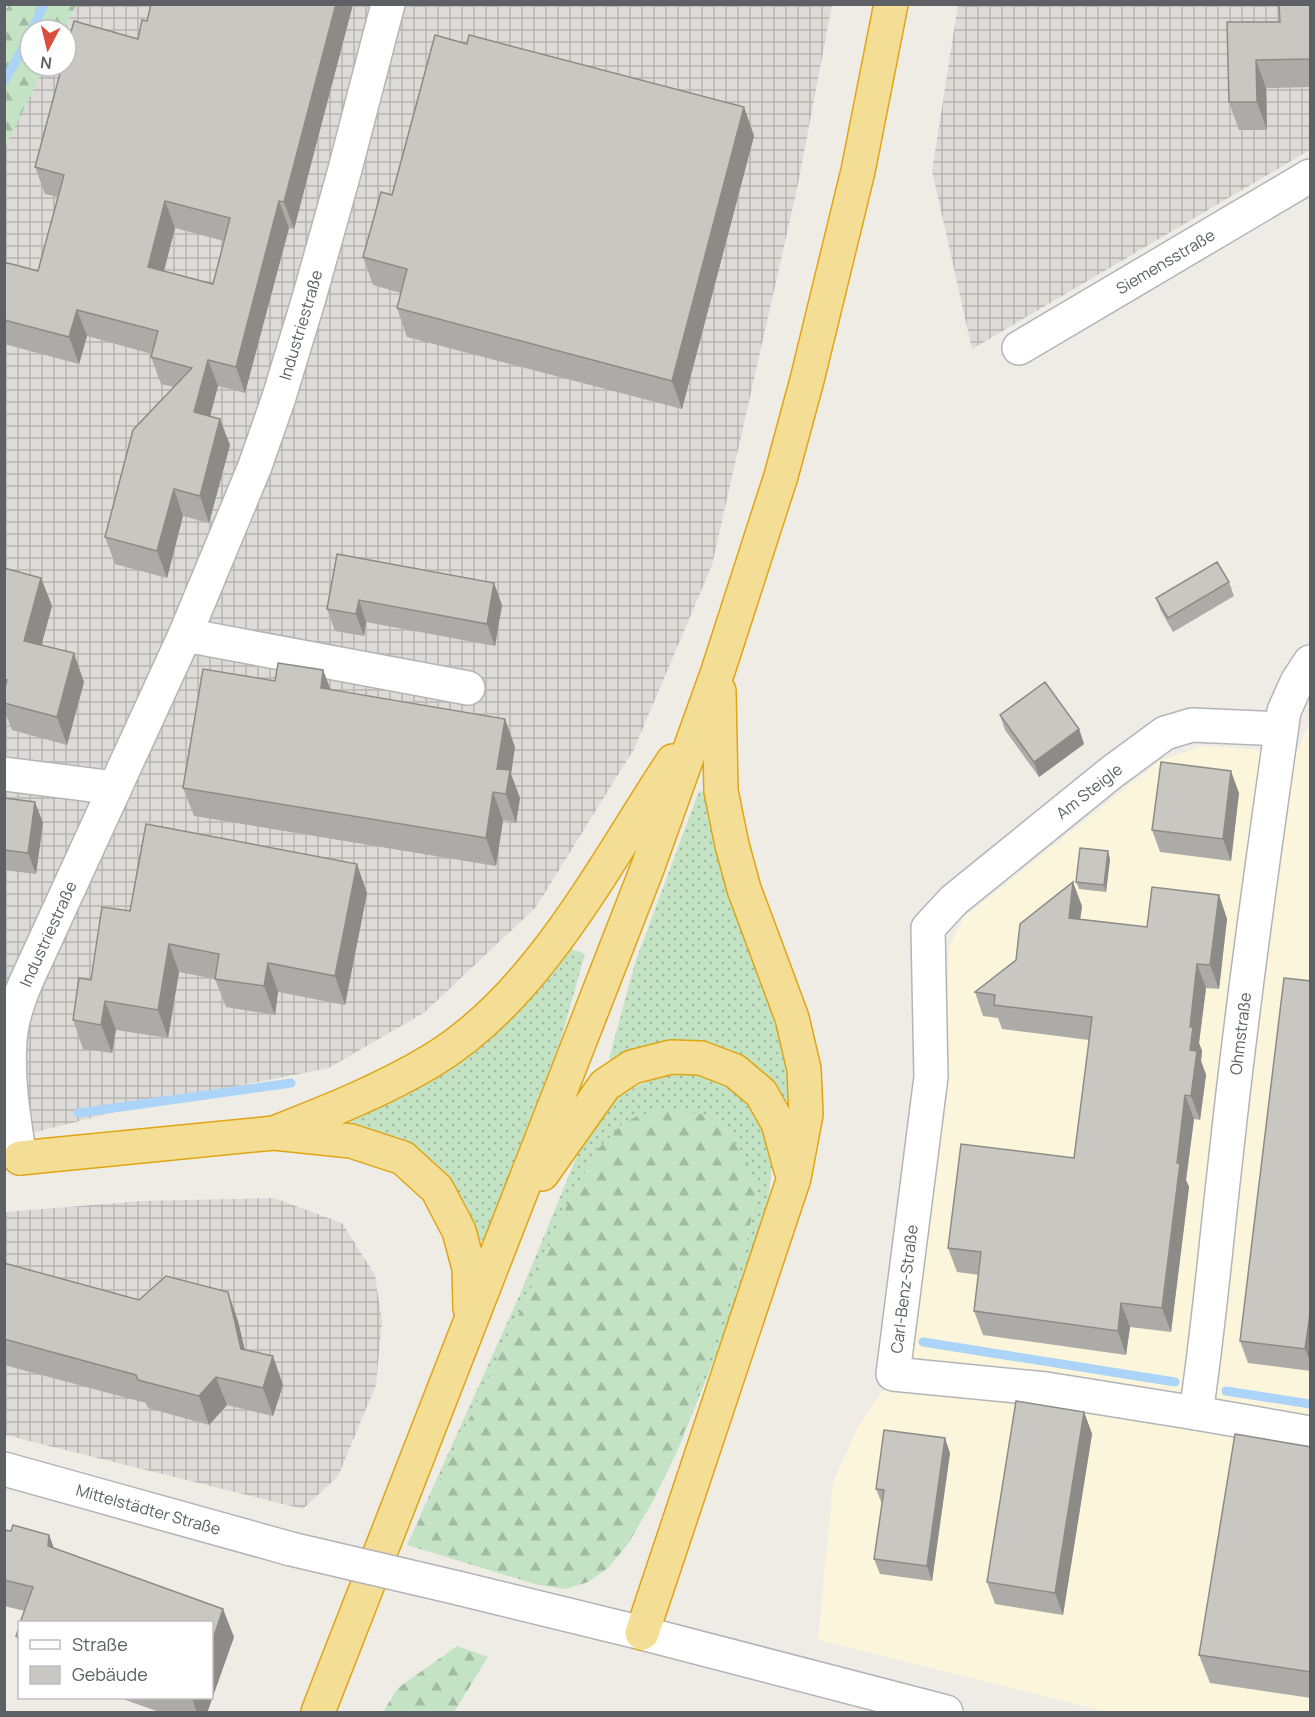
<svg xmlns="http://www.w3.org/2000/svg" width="1315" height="1717" font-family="Manrope,sans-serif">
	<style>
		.commercial { fill: #fbf5dc }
		.industrial { fill: url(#industrial-grid) }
		.grass { fill: url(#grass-dots) }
		.forest { fill: url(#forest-firs) }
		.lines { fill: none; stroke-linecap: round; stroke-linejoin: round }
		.stream { stroke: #abd4f8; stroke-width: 9 }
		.street-casing { stroke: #b2b5b8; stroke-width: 36 }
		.secondary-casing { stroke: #b1b4b8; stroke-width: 36 }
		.highway-casing { stroke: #dfa513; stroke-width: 36 }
		.street { stroke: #fff; stroke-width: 33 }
		.secondary { stroke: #fff; stroke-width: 33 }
		.highway { stroke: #f4de95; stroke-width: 33 }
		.secondary-bridge-casing { stroke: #b1b4b8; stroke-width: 36; stroke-linecap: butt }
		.secondary-bridge { stroke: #fff; stroke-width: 33 }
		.wall { fill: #adaba7; fill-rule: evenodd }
		.shaded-wall { fill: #8d8b88 }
		.building { fill: #c9c7c2; stroke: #8d8b88; stroke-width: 1.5; fill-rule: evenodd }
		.labels { text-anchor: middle; stroke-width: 5; stroke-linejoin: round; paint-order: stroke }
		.street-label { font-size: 16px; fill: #5d6064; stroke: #fff }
	</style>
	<defs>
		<pattern id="industrial-grid" width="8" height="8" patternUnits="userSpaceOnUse" patternTransform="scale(1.5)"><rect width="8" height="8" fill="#dddbd7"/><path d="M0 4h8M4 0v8" fill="none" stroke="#b6b5b2"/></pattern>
		<pattern id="grass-dots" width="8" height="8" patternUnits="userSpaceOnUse" patternTransform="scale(1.5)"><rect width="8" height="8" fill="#c3e3c4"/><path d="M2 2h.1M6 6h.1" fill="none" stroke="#a2bba3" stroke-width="1.8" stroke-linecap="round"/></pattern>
		<pattern id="forest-firs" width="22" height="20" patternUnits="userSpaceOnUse" patternTransform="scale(1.5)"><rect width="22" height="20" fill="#c3e3c4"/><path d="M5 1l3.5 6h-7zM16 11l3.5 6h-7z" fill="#a2bba3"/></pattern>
	</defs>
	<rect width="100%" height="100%" fill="#eeece5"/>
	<path class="commercial" d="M 1310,721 L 1310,1712 L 1107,1712 L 818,1640 L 833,1482 L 859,1425 L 912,1349 L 946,1040 L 949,947 L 964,917 L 1161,760 L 1203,746 L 1297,752 Z"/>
	<path class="industrial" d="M 76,5 L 832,5 L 797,189 L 712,565 L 634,749 L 536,907 L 425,1012 L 329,1068 L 142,1105 L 5,1140 L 4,147 L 45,66 L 66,66 L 66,30 L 63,30 Z
		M 958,5 L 1310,5 L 1310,150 L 972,349 L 932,171 Z
		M 274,1198 L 342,1223 L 375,1275 L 382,1322 L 376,1385 L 338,1476 L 303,1509 L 5,1435 L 5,1212 L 142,1201 Z"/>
	<path class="grass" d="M 699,791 L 706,793 L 778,1021 L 793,1097 L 788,1101 L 783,1099 L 762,1074 L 612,1062 L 609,1059 L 635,963 Z
		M 571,949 L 585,954 L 561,1039 L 486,1234 L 482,1241 L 476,1241 C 463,1193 441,1158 393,1138 C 379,1132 363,1129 349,1125 L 350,1119 L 510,1018 L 532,996 Z
		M 683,1073 L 707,1076 L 728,1085 L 755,1110 L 765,1129 L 772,1164 L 767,1216 L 715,1357 L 679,1447 L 745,1247 L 757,1195 L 747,1159 L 719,1122 L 599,1148 L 567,1205 L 536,1278 L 445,1470 L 407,1545 L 521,1292 L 579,1151 L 597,1119 L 619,1097 L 639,1085 L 661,1076 Z"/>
	<path class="forest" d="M 9,5 L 76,5 L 63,30 L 30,30 L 30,66 L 45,66 L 5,147 L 4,12 Z
		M 659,1111 L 685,1111 L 705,1115 L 719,1122 L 747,1159 L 757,1195 L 745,1247 L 679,1447 L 653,1501 L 628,1544 L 607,1569 L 588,1582 L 566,1589 L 538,1585 L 407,1545 L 445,1470 L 536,1278 L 567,1205 L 599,1148 L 621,1125 L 639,1115 Z
		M 457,1646 L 488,1657 L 454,1712 L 383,1712 L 398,1688 Z"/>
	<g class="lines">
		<path class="stream" d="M 32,30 L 44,4
			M 4,82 L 30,35
			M 78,1113 L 291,1083
			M 923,1342 L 1175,1382
			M 1226,1391 L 1310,1404"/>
		<defs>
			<g id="street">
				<path id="s1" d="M 1019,348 L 1310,176"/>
				<path d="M 185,635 L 468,688"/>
				<path d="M 1281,729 L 1192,725 L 1165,733 L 1112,772 L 954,900 L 928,928 L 931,1077 L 893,1374 L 1046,1389 L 1196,1413 L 1310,1433"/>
				<path d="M 4,774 L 115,788"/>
				<path id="s2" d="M 20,1158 C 14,1120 7,1080 10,1041 C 11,1020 18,1001 26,982 L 185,635 L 255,466 L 279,397 L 309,298 L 344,173 L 388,4"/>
				<path id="s3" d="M 1196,1413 C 1209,1327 1216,1242 1226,1156 C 1242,1007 1263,859 1284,711 L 1297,682 L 1310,662"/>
			</g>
			<g id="secondary">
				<path id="s4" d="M 4,1469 L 291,1549"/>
				<path d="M 458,1588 L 642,1633 L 946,1712"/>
			</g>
			<path id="highway" d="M 274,1133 C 327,1112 381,1091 431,1061 C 539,996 605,863 673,761
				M 20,1158 L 274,1133 L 351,1141 L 403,1158 L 437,1189 L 459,1231 L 469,1268 L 470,1308
				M 542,1174 L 605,1085 L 632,1067 L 671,1057 L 701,1058 L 735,1071 L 761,1093 L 778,1123 L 791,1170
				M 642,1633 L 794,1178 L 806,1114 L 804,1069 L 792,1018 L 744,889 L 732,845 L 721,791 L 719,691
				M 318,1712 L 647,869 L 718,671 L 781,476 L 807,380 L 858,171 L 891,4"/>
		</defs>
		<use href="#street" class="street-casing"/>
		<use href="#secondary" class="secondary-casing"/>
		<use href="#highway" class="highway-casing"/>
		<use href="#street" class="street"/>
		<use href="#secondary" class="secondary"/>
		<use href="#highway" class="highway"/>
		<defs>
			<path id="secondary-bridge" d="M 291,1549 L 458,1588"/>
		</defs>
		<use href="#secondary-bridge" class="secondary-bridge-casing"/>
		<use href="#secondary-bridge" class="secondary-bridge"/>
	</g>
	<path class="wall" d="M 1311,4 L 1311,87 L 1266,88 L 1267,130 L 1239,130 L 1229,102 L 1280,22 Z
		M 352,8 L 294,229 L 289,228 L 245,393 L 218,386 L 210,416 L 230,445 L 209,523 L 183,516 L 167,578 L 115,564 L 105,537 L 174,387 L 161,384 L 151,357 L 152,354 L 87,336 L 79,364 L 4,344 L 4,262 L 38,271 L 58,197 L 45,194 L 35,167 L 138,39 L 147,21 ZM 175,228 L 224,241 L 213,284 L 164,271 Z
		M 467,44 L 744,107 L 754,136 L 682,409 L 407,337 L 397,308 L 401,293 L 373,285 L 363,257 L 392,195 Z
		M 337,554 L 502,605 L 495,646 L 366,622 L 364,636 L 335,631 L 327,609 Z
		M 4,568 L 41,578 L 52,606 L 41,645 L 84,682 L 67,745 L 12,730 L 4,710 Z
		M 1229,582 L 1234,596 L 1173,632 L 1161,611 L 1156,598 Z
		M 323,670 L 331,690 L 515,747 L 511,774 L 520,798 L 516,823 L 503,820 L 496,866 L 194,816 L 183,788 L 275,681 Z
		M 1000,715 L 1079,729 L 1084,744 L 1039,777 L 1005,730 Z
		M 1239,793 L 1231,861 L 1160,852 L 1152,830 Z
		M 4,798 L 43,823 L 36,874 L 4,870 Z
		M 1110,859 L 1106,892 L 1079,889 L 1076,882 Z
		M 367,893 L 345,1005 L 278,992 L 275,1015 L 226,1007 L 215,979 L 179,972 L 168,1038 L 116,1030 L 112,1053 L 83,1049 L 73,1020 L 91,980 L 130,911 Z
		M 1219,895 L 1227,919 L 1219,989 L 1206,988 L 1199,1043 L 1202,1051 L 1201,1061 L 1206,1075 L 1200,1120 L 1194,1119 L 1186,1180 L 1189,1187 L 1171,1332 L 1130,1327 L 1126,1355 L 983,1335 L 974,1311 L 979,1275 L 957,1272 L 948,1248 L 1074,1158 L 1089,1040 L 1002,1029 L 998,1018 L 983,1016 L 975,992 L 1016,960 L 1082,906 L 1080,919 L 1147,927 Z
		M 1311,981 L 1311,1371 L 1248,1363 L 1240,1341 Z
		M 4,1263 L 139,1300 L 238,1321 L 245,1350 L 283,1385 L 273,1416 L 227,1405 L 209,1425 L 148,1408 L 146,1403 L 4,1365 Z
		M 1084,1412 L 1092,1434 L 1063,1615 L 995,1604 L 987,1582 Z
		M 1311,1447 L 1311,1698 L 1210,1683 L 1199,1655 Z
		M 950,1453 L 932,1581 L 880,1574 L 874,1559 L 882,1504 L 876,1489 Z
		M 4,1530 L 11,1531 L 49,1535 L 54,1548 L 234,1637 L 207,1713 L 162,1713 L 120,1698 L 212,1698 L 25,1611 L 4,1606 Z
		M 20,1625 L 20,1647 L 16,1636 Z"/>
	<path class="shaded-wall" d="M 336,4 L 351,4 L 352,8 L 294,229 L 284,202 Z
		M 1256,60 L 1266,88 L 1267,130 L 1257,102 Z
		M 744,107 L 754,136 L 682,409 L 672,381 Z
		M 165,201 L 175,228 L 158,294 L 148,267 Z
		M 279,201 L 289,228 L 245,393 L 236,367 Z
		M 77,310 L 87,336 L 79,364 L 69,337 Z
		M 208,360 L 218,386 L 204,439 L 194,412 Z
		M 220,419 L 230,445 L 209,523 L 200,496 Z
		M 174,489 L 183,516 L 167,578 L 157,551 Z
		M 41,578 L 52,606 L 35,669 L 24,641 Z
		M 494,583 L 502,605 L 495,646 L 487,624 Z
		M 359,600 L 366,622 L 364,636 L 356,614 Z
		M 74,653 L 84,682 L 67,745 L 57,717 Z
		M 323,670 L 334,699 L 321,688 Z
		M 505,719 L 515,747 L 511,774 L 520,798 L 516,823 L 497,769 Z
		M 1079,729 L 1084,744 L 1039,777 L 1034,762 Z
		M 1231,771 L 1239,793 L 1231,861 L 1223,839 Z
		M 493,792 L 503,820 L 496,866 L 486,838 Z
		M 35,802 L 43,823 L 36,874 L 28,853 Z
		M 1108,851 L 1110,859 L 1106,892 L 1104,885 Z
		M 357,864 L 367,893 L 345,1005 L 335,976 Z
		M 1073,882 L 1082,906 L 1077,942 L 1069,918 Z
		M 1219,895 L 1227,919 L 1219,989 L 1210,965 Z
		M 169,944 L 179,972 L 168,1038 L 158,1010 Z
		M 268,963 L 278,992 L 275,1015 L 264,986 Z
		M 1197,964 L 1206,988 L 1199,1043 L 1202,1051 L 1201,1061 L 1206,1075 L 1200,1120 L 1191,1096 L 1190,1027 Z
		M 105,1001 L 116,1030 L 112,1053 L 101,1025 Z
		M 1185,1095 L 1194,1119 L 1186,1180 L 1189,1187 L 1171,1332 L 1162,1308 L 1177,1163 Z
		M 228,1292 L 238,1321 L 251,1377 L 241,1349 Z
		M 1121,1303 L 1130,1327 L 1126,1355 L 1118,1331 Z
		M 1311,1306 L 1311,1364 L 1305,1349 Z
		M 273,1356 L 283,1385 L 273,1416 L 263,1388 Z
		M 216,1377 L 227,1405 L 209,1425 L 199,1396 Z
		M 1084,1412 L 1092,1434 L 1063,1615 L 1055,1593 Z
		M 945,1438 L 950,1453 L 932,1581 L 927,1566 Z
		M 49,1535 L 59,1563 L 48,1546 Z
		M 223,1609 L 234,1637 L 207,1713 L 197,1713 L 192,1698 L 212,1698 L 212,1642 Z"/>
	<path class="building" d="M 151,4 L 336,4 L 284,202 L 279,201 L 236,367 L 208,360 L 194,412 L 220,419 L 200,496 L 174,489 L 157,551 L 105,537 L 133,430 L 192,368 L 151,357 L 158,331 L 77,310 L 69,337 L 4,320 L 4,262 L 38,271 L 64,175 L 35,167 L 62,66 L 66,66 L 66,50 L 74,21 L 138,39 L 142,20 L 147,21 ZM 165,201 L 230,218 L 213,284 L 148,267 Z
		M 1279,4 L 1311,4 L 1311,59 L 1256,60 L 1257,102 L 1229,102 L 1227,22 L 1280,22 Z
		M 435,35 L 467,44 L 469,35 L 744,107 L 672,381 L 397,308 L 407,269 L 363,257 L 381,192 L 392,195 Z
		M 337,554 L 494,583 L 487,624 L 359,600 L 356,614 L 327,609 Z
		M 1217,562 L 1229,582 L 1168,618 L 1156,598 Z
		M 4,568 L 41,578 L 24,641 L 74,653 L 57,717 L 4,703 L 4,691 L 7,680 L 4,679 Z
		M 278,663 L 323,670 L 321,688 L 505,719 L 497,769 L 510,770 L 506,794 L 493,792 L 486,838 L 183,788 L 203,669 L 275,681 Z
		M 1045,682 L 1079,729 L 1034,762 L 1000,715 Z
		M 1161,762 L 1231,771 L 1223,839 L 1152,830 Z
		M 4,798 L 35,802 L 28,853 L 4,850 Z
		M 146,824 L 357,864 L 335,976 L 268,963 L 264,986 L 215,979 L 219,954 L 169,944 L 158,1010 L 105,1001 L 101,1025 L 73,1020 L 79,978 L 91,980 L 102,907 L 130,911 Z
		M 1080,848 L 1108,851 L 1104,885 L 1076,882 Z
		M 1073,882 L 1069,918 L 1147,927 L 1152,887 L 1219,895 L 1210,965 L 1197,964 L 1190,1027 L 1193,1027 L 1190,1050 L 1197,1051 L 1191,1096 L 1185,1095 L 1177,1163 L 1180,1163 L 1162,1308 L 1121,1303 L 1118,1331 L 974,1311 L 981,1252 L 948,1248 L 961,1144 L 1074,1158 L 1092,1017 L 994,1005 L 995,995 L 975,992 L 1016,960 L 1020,924 Z
		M 1284,978 L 1311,981 L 1311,1306 L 1305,1349 L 1240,1341 Z
		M 4,1263 L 139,1300 L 166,1276 L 228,1292 L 241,1349 L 273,1356 L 263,1388 L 216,1377 L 199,1396 L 138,1380 L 136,1375 L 4,1339 Z
		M 1016,1401 L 1084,1412 L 1055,1593 L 987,1582 Z
		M 884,1430 L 945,1438 L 927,1566 L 874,1559 L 884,1490 L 876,1489 Z
		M 1235,1434 L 1311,1447 L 1311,1672 L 1199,1655 Z
		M 13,1525 L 49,1535 L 48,1546 L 223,1609 L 212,1642 L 212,1623 L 20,1623 L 33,1587 L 4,1580 L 4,1530 L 11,1531 Z
		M 20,1625 L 20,1637 L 16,1636 Z"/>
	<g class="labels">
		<g class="street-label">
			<text dy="6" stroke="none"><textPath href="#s1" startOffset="170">Siemensstraße</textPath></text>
			<text dy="6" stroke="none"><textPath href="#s2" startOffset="892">Industriestraße</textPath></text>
			<text transform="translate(1089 791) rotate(-38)" y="6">Am Steigle</text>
			<text dy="6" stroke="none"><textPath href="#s2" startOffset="232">Industriestraße</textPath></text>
			<text dy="6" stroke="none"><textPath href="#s3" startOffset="382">Ohmstraße</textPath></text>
			<text transform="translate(904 1289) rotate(-83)" y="6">Carl-Benz-Straße</text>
			<text dy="6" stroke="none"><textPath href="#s4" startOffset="150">Mittelstädter Straße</textPath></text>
		</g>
	</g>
	<rect width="1315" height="1717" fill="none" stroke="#5d6064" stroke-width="12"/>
	<rect x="18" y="1621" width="195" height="78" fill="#ffffff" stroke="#bebfc1" stroke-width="1.5"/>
	<rect x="30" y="1640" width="30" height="9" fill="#ffffff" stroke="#bebfc1" stroke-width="1.5"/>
	<text x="72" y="1651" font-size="18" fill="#5d6064">Straße</text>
	<rect x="30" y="1666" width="30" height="18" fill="#c9c7c2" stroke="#bebfc1" stroke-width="1.5"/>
	<text x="72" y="1681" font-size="18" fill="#5d6064">Gebäude</text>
	<g transform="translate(48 48) rotate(187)"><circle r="28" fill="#ffffff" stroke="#bebfc1" stroke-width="1.5"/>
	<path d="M0-4.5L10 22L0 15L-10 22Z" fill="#db4e3e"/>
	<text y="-9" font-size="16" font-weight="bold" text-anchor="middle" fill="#5d6064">N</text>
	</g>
</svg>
